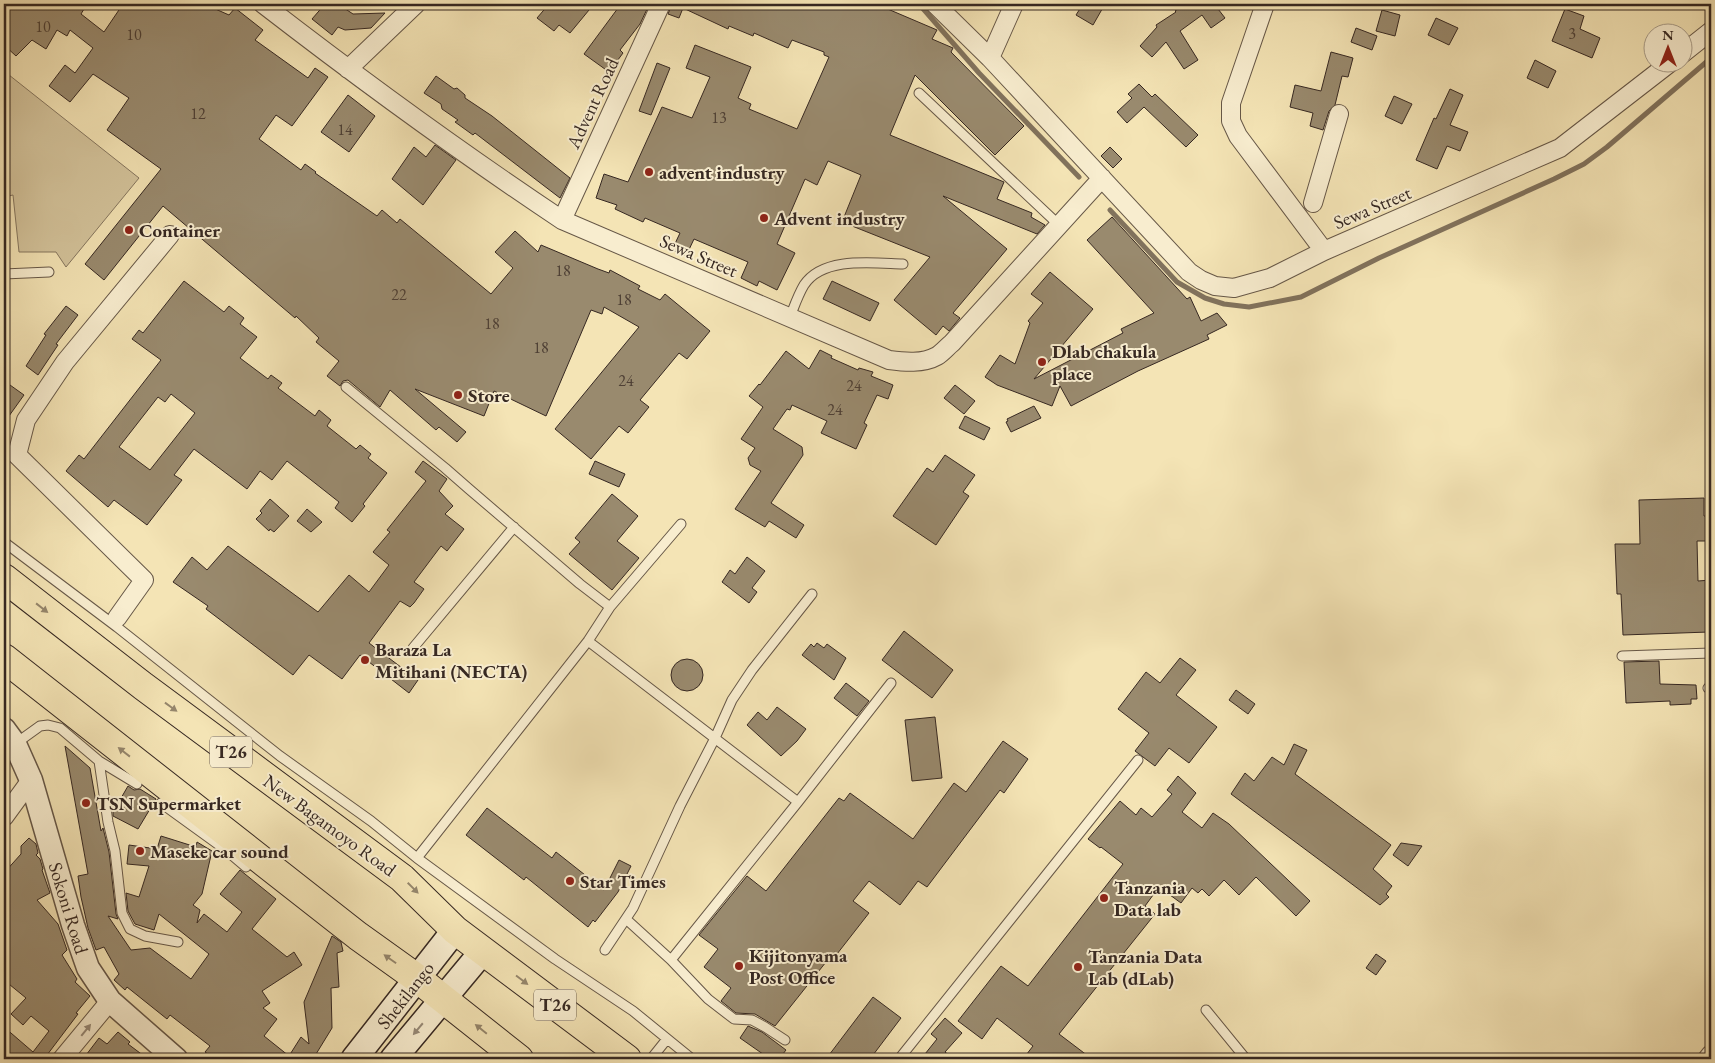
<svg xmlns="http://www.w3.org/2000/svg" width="1715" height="1063" font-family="'EB Garamond',serif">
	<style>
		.green { fill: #d4c49c; stroke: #85765f }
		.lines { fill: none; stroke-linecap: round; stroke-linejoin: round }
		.stream { stroke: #81725c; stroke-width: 5 }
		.building { fill: #998a6e; stroke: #362822; fill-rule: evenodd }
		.service-casing { stroke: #665747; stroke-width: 11 }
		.minor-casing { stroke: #665747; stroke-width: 20 }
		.tertiary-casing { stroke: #665747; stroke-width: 25 }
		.secondary-casing { stroke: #362822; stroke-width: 28 }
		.trunk-casing { stroke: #362822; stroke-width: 30 }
		.service { stroke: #f8edcf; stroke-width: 9 }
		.minor { stroke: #f8edcf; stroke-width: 18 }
		.tertiary { stroke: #f8edcf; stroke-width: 22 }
		.secondary { stroke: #f8edcf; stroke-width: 25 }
		.trunk { stroke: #f4e4b5; stroke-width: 28 }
		.oneway { fill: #95866c }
		.oneway2 { fill: #978a78 }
		.poi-dot { fill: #8f2418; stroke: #f8edcf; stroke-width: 2 }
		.labels { text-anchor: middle; stroke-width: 4; stroke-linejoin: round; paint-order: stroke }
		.number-label { font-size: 16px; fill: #4f4035 }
		.shield { fill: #f8edcf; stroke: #706356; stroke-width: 1 }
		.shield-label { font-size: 18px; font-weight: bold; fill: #362822 }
		.street-label { font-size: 19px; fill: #362822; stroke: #f8edcf }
		.poi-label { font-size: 19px; font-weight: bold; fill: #362822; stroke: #f8edcf; text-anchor: start }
	</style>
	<rect width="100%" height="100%" fill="#f4e4b5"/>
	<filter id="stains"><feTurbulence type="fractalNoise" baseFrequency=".004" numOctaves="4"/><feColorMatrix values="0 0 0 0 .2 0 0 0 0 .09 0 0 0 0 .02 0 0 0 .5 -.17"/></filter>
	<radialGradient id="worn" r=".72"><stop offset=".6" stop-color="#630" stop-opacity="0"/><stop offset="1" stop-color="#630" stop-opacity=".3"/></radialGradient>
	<path class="green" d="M 4,71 L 139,178 L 66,267 L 56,252 L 19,252 L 13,195 L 4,197 Z"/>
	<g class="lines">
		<path class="stream" d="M 919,4 L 979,73 L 1079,177
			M 1110,210 L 1177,282 L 1205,298 L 1224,304 L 1249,307 L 1301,297 L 1379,258 L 1554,179 L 1584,164 L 1607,147 L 1711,58"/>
	</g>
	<path class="building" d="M 4,4 L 87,4 L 81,14 L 104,32 L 123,4 L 204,4 L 229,15 L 235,8 L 263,30 L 255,40 L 308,78 L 315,68 L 328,77 L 292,126 L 276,115 L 259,139 L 301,170 L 305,164 L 316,172 L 315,173 L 377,216 L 382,210 L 397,223 L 400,219 L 491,294 L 513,268 L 495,252 L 515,231 L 538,252 L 541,245 L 598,269 L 609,273 L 610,270 L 640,286 L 638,289 L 660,300 L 665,294 L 710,331 L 687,359 L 679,353 L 640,400 L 649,407 L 628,433 L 619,426 L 591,459 L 555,429 L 639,327 L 604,307 L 602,314 L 591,310 L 546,416 L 494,391 L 484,416 L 415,389 L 466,432 L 457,442 L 439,427 L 436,430 L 390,390 L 380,407 L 348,380 L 343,381 L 340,386 L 327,376 L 339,361 L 316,342 L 319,338 L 296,316 L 295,318 L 163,206 L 104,280 L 85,264 L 161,169 L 107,130 L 129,98 L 93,74 L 70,102 L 49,86 L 65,65 L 75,73 L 93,48 L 70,30 L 67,36 L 57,30 L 46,49 L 32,40 L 16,56 L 4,45 Z
		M 325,4 L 338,4 L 353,14 L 385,13 L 371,28 L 345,30 L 338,27 L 332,35 L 312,19 Z
		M 549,4 L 594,4 L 570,33 L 559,25 L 554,31 L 537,18 Z
		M 621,4 L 644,4 L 648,7 L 640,24 L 620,50 L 623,53 L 609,72 L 584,54 Z
		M 672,4 L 876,4 L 937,30 L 932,39 L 953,48 L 951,52 L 1024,126 L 995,155 L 915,75 L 890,135 L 1004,182 L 997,199 L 1032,213 L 1031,217 L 1045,225 L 1037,234 L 943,196 L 1007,249 L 953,313 L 960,318 L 949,331 L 943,326 L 936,335 L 894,300 L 930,257 L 842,222 L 861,175 L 828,161 L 817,185 L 805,179 L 777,244 L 795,253 L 777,290 L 759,281 L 757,286 L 741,278 L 748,262 L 694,239 L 686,256 L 672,250 L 680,233 L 645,218 L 643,222 L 615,209 L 617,205 L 596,198 L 604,174 L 628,182 L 662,107 L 692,118 L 710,77 L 686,68 L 695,45 L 751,67 L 738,98 L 751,104 L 749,109 L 797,129 L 829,57 L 824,55 L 824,52 L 792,40 L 788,48 L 754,33 L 753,36 L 729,26 L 728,29 L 683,8 L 679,18 L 668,14 Z
		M 1083,4 L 1105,4 L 1093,25 L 1076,15 Z
		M 1185,4 L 1217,4 L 1215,5 L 1225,18 L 1211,28 L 1202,15 L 1180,31 L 1198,60 L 1184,69 L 1166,42 L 1152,57 L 1140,46 L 1157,27 L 1156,25 L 1176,12 L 1175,11 Z
		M 1565,9 L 1584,16 L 1580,29 L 1600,38 L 1592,58 L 1552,41 Z
		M 1382,10 L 1400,15 L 1395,36 L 1376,31 Z
		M 1436,18 L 1458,28 L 1449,45 L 1428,35 Z
		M 1356,28 L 1377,36 L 1372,50 L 1351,42 Z
		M 1331,52 L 1353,58 L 1348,77 L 1342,76 L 1335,105 L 1329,111 L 1323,130 L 1310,126 L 1313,113 L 1290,107 L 1295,85 L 1321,91 Z
		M 1535,60 L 1556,71 L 1548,88 L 1527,78 Z
		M 657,63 L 670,68 L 651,115 L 639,111 Z
		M 436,76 L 454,89 L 457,88 L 465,95 L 465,98 L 492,116 L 570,178 L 560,198 L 475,133 L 473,135 L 455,122 L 458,120 L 442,109 L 441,104 L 424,93 Z
		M 1139,84 L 1152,97 L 1155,94 L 1198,135 L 1186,147 L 1144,107 L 1127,123 L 1117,112 L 1132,98 L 1128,94 Z
		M 1450,89 L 1463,95 L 1450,125 L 1468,132 L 1460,151 L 1447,146 L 1437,169 L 1416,160 L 1434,118 L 1436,119 Z
		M 348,95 L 375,116 L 349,152 L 321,132 Z
		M 1394,96 L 1412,104 L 1402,124 L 1385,116 Z
		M 435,145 L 456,160 L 423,205 L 392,179 L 414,147 L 426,157 Z
		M 1110,147 L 1122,159 L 1113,168 L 1101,156 Z
		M 1112,217 L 1187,299 L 1190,297 L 1201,321 L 1217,313 L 1227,325 L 1207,335 L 1209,339 L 1138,371 L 1071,406 L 1060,386 L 1052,406 L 997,385 L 985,377 L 1000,355 L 1015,364 L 1030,323 L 1028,321 L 1043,303 L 1031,294 L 1050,272 L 1093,309 L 1034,379 L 1123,333 L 1121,329 L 1154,313 L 1087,240 Z
		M 184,281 L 224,312 L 229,306 L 244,318 L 240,324 L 257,337 L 240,358 L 268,379 L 271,375 L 282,383 L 278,388 L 315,416 L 319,410 L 331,420 L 327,426 L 356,449 L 360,445 L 371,454 L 368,458 L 387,473 L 363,504 L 365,506 L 352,522 L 335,508 L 339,502 L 287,461 L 272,480 L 260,471 L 247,489 L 194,449 L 174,475 L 182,480 L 147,525 L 114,500 L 108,507 L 66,471 L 79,455 L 84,459 L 161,360 L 132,339 L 139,330 L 143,333 ZM 171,394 L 195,413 L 150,470 L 119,447 L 158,397 L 165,402 Z
		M 832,281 L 879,303 L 870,321 L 823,299 Z
		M 66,306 L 78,315 L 56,344 L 58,345 L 38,375 L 26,366 L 46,335 L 44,334 Z
		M 820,350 L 832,356 L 831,358 L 858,370 L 859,368 L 873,372 L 871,376 L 893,385 L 888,399 L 877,395 L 864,423 L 867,425 L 856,449 L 821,433 L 827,421 L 792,405 L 790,410 L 787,409 L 773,429 L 802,447 L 803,455 L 771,503 L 804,525 L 796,538 L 769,521 L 765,527 L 735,509 L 761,471 L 750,465 L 748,458 L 755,448 L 741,439 L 763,407 L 749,396 L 759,384 L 760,385 L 786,351 L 809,369 Z
		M 10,385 L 24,395 L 4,423 L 4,393 Z
		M 955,385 L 975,401 L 964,414 L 944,398 Z
		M 1034,406 L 1041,418 L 1011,432 L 1006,422 L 1008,421 L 1007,419 Z
		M 965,416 L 990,428 L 984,440 L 959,428 Z
		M 945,455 L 975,475 L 963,492 L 969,496 L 936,545 L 893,516 L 927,468 L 933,472 Z
		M 423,461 L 447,479 L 439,491 L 453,506 L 445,514 L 464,529 L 447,551 L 441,546 L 414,582 L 424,589 L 414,603 L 410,607 L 400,601 L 369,643 L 418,680 L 409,693 L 360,655 L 342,679 L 309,655 L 293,675 L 206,609 L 208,606 L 173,582 L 192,557 L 207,570 L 228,546 L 318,612 L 349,575 L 369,592 L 389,565 L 373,552 L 390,532 L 387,530 L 426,481 L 415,472 Z
		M 595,461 L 625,474 L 619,487 L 589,474 Z
		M 612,494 L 638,516 L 617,541 L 639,558 L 612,590 L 569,554 L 580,542 L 575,538 Z
		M 1704,498 L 1704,516 L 1711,516 L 1711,541 L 1697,541 L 1698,581 L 1711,580 L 1711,611 L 1709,611 L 1709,632 L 1623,635 L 1621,594 L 1617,594 L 1615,544 L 1640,544 L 1639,500 Z
		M 270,499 L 289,516 L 274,532 L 270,529 L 269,531 L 256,519 L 262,513 L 260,511 Z
		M 307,509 L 322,522 L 311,532 L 297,521 Z
		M 747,557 L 765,571 L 752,588 L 757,592 L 749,603 L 722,582 L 730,570 L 735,574 Z
		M 904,631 L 953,670 L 932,698 L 882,660 Z
		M 817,643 L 824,648 L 827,644 L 846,658 L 834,680 L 802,655 L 811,644 L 814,647 Z
		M 1180,658 L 1196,670 L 1176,695 L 1217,727 L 1189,763 L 1169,748 L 1155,766 L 1135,751 L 1149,733 L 1118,709 L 1146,672 L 1160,683 Z
		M671 675a16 16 0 1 1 32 0a16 16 0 1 1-32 0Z
		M 1659,661 L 1660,684 L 1696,685 L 1697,699 L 1691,699 L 1691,704 L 1670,705 L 1670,701 L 1626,703 L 1624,662 Z
		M 846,683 L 869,701 L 857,716 L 834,698 Z
		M 1236,690 L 1255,704 L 1248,714 L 1229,700 Z
		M 777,707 L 806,729 L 797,741 L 781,756 L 747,725 L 758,712 L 767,720 Z
		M 935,717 L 942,778 L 912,781 L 905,720 Z
		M 1003,741 L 1028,759 L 1004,793 L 1000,790 L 927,887 L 918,881 L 900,905 L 869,881 L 853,901 L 869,913 L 837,954 L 834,952 L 775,1026 L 755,1014 L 736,1013 L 721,1001 L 731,988 L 704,967 L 718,949 L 699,935 L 747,876 L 766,891 L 839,798 L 844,801 L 850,793 L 913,839 L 954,783 L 966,792 Z
		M 1294,744 L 1307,750 L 1295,774 L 1391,845 L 1373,869 L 1392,886 L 1386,894 L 1389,897 L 1380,905 L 1231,794 L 1245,773 L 1254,781 L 1272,757 L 1284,765 Z
		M 65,746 L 90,768 L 101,831 L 103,828 L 109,852 L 116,914 L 118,919 L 108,916 L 131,950 L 150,948 L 191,979 L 209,954 L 159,914 L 154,930 L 135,924 L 128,911 L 126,893 L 139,897 L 149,866 L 127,864 L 129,845 L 157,849 L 161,836 L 196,847 L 197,842 L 212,851 L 202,894 L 193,905 L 200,910 L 197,923 L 204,914 L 227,932 L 242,912 L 220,894 L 240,870 L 276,899 L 252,929 L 287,957 L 294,952 L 302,965 L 262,991 L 270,1003 L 263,1008 L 277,1019 L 264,1036 L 289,1056 L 301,1037 L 309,1044 L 304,1002 L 332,936 L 341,942 L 343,951 L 337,953 L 339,987 L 331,988 L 332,1028 L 313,1059 L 215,1059 L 205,1052 L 210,1046 L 170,1015 L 167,1019 L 127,987 L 125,990 L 114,980 L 119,974 L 104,947 L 96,950 L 88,928 L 81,897 L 78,876 L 88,874 Z
		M 1178,776 L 1196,793 L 1182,812 L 1202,828 L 1213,813 L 1229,824 L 1310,901 L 1296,916 L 1256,877 L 1239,895 L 1224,880 L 1209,896 L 1202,889 L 1198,893 L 1192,888 L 1181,903 L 1159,887 L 1145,906 L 1155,914 L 1059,1034 L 1092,1059 L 1023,1059 L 1033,1046 L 997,1018 L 982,1039 L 958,1021 L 1001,966 L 1028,986 L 1123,864 L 1101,847 L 1100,848 L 1088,839 L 1120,801 L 1136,815 L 1141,808 L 1152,817 L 1172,794 L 1167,790 Z
		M 128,786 L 134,790 L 140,789 L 156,799 L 138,829 L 113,816 L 113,812 Z
		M 487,808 L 552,858 L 556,852 L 604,890 L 619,860 L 631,866 L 618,892 L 595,922 L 593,920 L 588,927 L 526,877 L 524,880 L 466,835 Z
		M 29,838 L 36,844 L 38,853 L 36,855 L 40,859 L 43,869 L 42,870 L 50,893 L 37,900 L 58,924 L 67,950 L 62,955 L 77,979 L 75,982 L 90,996 L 76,1013 L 78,1014 L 44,1059 L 4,1059 L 4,1027 L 33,1052 L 49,1031 L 31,1016 L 23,1025 L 11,1014 L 26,998 L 4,980 L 4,930 L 9,925 L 4,920 L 4,873 L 21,854 L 21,846 Z
		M 1401,843 L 1422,846 L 1408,866 L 1393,855 Z
		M 1376,954 L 1386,961 L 1376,975 L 1366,968 Z
		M 873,997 L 901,1018 L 870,1059 L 826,1059 Z
		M 945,1018 L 962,1033 L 945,1052 L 954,1059 L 921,1059 L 937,1039 L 931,1034 Z
		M 748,1026 L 762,1032 L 786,1050 L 779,1059 L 770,1059 L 740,1038 Z
		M 118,1032 L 130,1042 L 128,1044 L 148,1059 L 83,1059 L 99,1038 L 107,1044 Z"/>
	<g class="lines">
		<defs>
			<path id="service" d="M 919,93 L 1059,225
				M 4,274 L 49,272
				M 790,317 C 794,307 798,295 804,285 C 823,256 873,263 903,264
				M 346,387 L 445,468 L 469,489 L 580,584 L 610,607
				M 4,542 L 117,627 L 280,756 L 371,821 L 417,858 L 555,959 L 633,1011 L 692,1059
				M 588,641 L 798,802
				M 413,648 L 514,527
				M 1622,656 L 1711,653
				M 1708,688 L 1711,687
				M 15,744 L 40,726 L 48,725 L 60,728 L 99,761 L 137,784
				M 99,761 L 108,822 L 115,851 L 122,913 L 130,929 L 145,936 L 178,942
				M 161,803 L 226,850 L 246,867
				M 417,858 L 588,641 L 610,607 L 681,524
				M 626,919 L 671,960 L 708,999 L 734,1019 L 752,1020 L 765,1027 L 785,1040
				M 605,950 L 633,908 L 680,806 L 715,738 L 732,700 L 752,670 L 812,594
				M 671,960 L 798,802 L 891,683
				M 1206,1010 L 1246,1059
				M 651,1059 L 667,1039
				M 899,1059 L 1138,760"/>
			<path id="minor" d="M 263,4 C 360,79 460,152 562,220 L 889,360 C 904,362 923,364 937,356 C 942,353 947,347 952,343 L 1102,178
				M 935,4 L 990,58 L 1189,272 L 1201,280 L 1215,286 L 1234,288 L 1270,278 L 1324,251 L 1560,148 L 1671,62
				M 1265,4 L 1231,103 L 1231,121 L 1238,136 L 1324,251
				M 1682,54 L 1711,31
				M 990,58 L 1014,4
				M 348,69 L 416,4
				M 1313,203 L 1339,114
				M 562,220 L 661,4
				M 117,618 L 144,580 L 17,455 L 26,420 L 65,362 L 170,235
				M 4,817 L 31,780
				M 62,1059 L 110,1001
				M 1707,1059 L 1711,1054"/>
			<path id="tertiary" d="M 4,729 L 15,744 L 31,780 L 73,925 L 88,968 L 110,1001 L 176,1059"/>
			<path id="secondary" d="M 354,1059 L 455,930
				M 393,1059 L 483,951"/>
			<path id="trunk" d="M 4,578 L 143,686 L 402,878 L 455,930 L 627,1059
				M 4,658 L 358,936 L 418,979 L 519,1059"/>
		</defs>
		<use href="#service" class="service-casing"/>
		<use href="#minor" class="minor-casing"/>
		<use href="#tertiary" class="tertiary-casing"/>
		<use href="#secondary" class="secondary-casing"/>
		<use href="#trunk" class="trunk-casing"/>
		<use href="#service" class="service"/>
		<use href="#minor" class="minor"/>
		<use href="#tertiary" class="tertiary"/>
		<use href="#secondary" class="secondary"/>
		<use href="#trunk" class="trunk"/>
	</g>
	<defs><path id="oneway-solid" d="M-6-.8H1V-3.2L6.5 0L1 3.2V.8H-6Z" transform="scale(1.25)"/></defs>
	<g class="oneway">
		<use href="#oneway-solid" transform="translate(42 608) rotate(38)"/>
		<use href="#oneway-solid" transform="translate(171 707) rotate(36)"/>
		<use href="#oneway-solid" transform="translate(124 752) rotate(-142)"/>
		<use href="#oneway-solid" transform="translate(413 888) rotate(45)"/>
		<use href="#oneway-solid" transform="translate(390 959) rotate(-145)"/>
		<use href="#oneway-solid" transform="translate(522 980) rotate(37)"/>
		<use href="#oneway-solid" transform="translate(481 1029) rotate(-141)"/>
	</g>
	<g class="oneway2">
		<use href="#oneway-solid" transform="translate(418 1029) rotate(130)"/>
		<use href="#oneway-solid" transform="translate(86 1030) rotate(-51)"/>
	</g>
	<g class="poi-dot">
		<circle cx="649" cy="172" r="5"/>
		<circle cx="764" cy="218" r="5"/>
		<circle cx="129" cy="230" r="5"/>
		<circle cx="1042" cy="362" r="5"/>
		<circle cx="458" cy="395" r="5"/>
		<circle cx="365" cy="660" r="5"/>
		<circle cx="86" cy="803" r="5"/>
		<circle cx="140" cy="851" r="5"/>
		<circle cx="570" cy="881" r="5"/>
		<circle cx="1104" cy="898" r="5"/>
		<circle cx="739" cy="966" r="5"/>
		<circle cx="1078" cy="967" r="5"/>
	</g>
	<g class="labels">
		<g class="number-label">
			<text x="43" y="32">10</text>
			<text x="1572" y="39">3</text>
			<text x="134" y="40">10</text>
			<text x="198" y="119">12</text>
			<text x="719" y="123">13</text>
			<text x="345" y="135">14</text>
			<text x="563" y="276">18</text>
			<text x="399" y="300">22</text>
			<text x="624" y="305">18</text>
			<text x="492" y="329">18</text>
			<text x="541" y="353">18</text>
			<text x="626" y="386">24</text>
			<text x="854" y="391">24</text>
			<text x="835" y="415">24</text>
		</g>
		<g class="shield">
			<rect x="210" y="736.5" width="42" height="31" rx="4"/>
			<rect x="534" y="989.5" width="42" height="31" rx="4"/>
		</g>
		<g class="shield-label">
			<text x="231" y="758">T26</text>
			<text x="555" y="1011">T26</text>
		</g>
		<g class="street-label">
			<text transform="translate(592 103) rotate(-65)" y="7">Advent Road</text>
			<text transform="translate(1372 207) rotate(-23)" y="7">Sewa Street</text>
			<text transform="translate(699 255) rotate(23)" y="7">Sewa Street</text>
			<text transform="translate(330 825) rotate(36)" y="7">New Bagamoyo Road</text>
			<text transform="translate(69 908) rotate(73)" y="7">Sokoni Road</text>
			<text transform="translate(405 995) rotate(-52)" y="7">Shekilango</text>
		</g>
		<g class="poi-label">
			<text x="659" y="179">advent industry</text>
			<text x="774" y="225">Advent industry</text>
			<text x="139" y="237">Container</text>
			<text x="1052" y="358">Dlab chakula<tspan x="1052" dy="22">place</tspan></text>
			<text x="468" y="402">Store</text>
			<text x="375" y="656">Baraza La<tspan x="375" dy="22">Mitihani (NECTA)</tspan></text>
			<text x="96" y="810">TSN Supermarket</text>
			<text x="150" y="858">Maseke car sound</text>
			<text x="580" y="888">Star Times</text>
			<text x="1114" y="894">Tanzania<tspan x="1114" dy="22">Data lab</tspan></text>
			<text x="749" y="962">Kijitonyama<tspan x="749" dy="22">Post Office</tspan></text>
			<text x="1088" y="963">Tanzania Data<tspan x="1088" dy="22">Lab (dLab)</tspan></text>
		</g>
	</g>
	<rect width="1715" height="1063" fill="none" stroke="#f4e4b5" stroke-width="20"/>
	<rect x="5" y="5" width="1705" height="1053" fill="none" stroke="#362822" stroke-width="2.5"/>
	<rect x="10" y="10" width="1695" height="1043" fill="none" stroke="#362822"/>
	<g transform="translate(1668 48)"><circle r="24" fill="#f8edcf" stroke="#aa9e8a"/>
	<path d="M0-4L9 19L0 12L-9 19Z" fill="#8f2418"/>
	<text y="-8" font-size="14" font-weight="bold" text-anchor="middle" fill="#362822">N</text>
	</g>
	<rect width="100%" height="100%" filter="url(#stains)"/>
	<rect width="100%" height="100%" fill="url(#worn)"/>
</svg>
